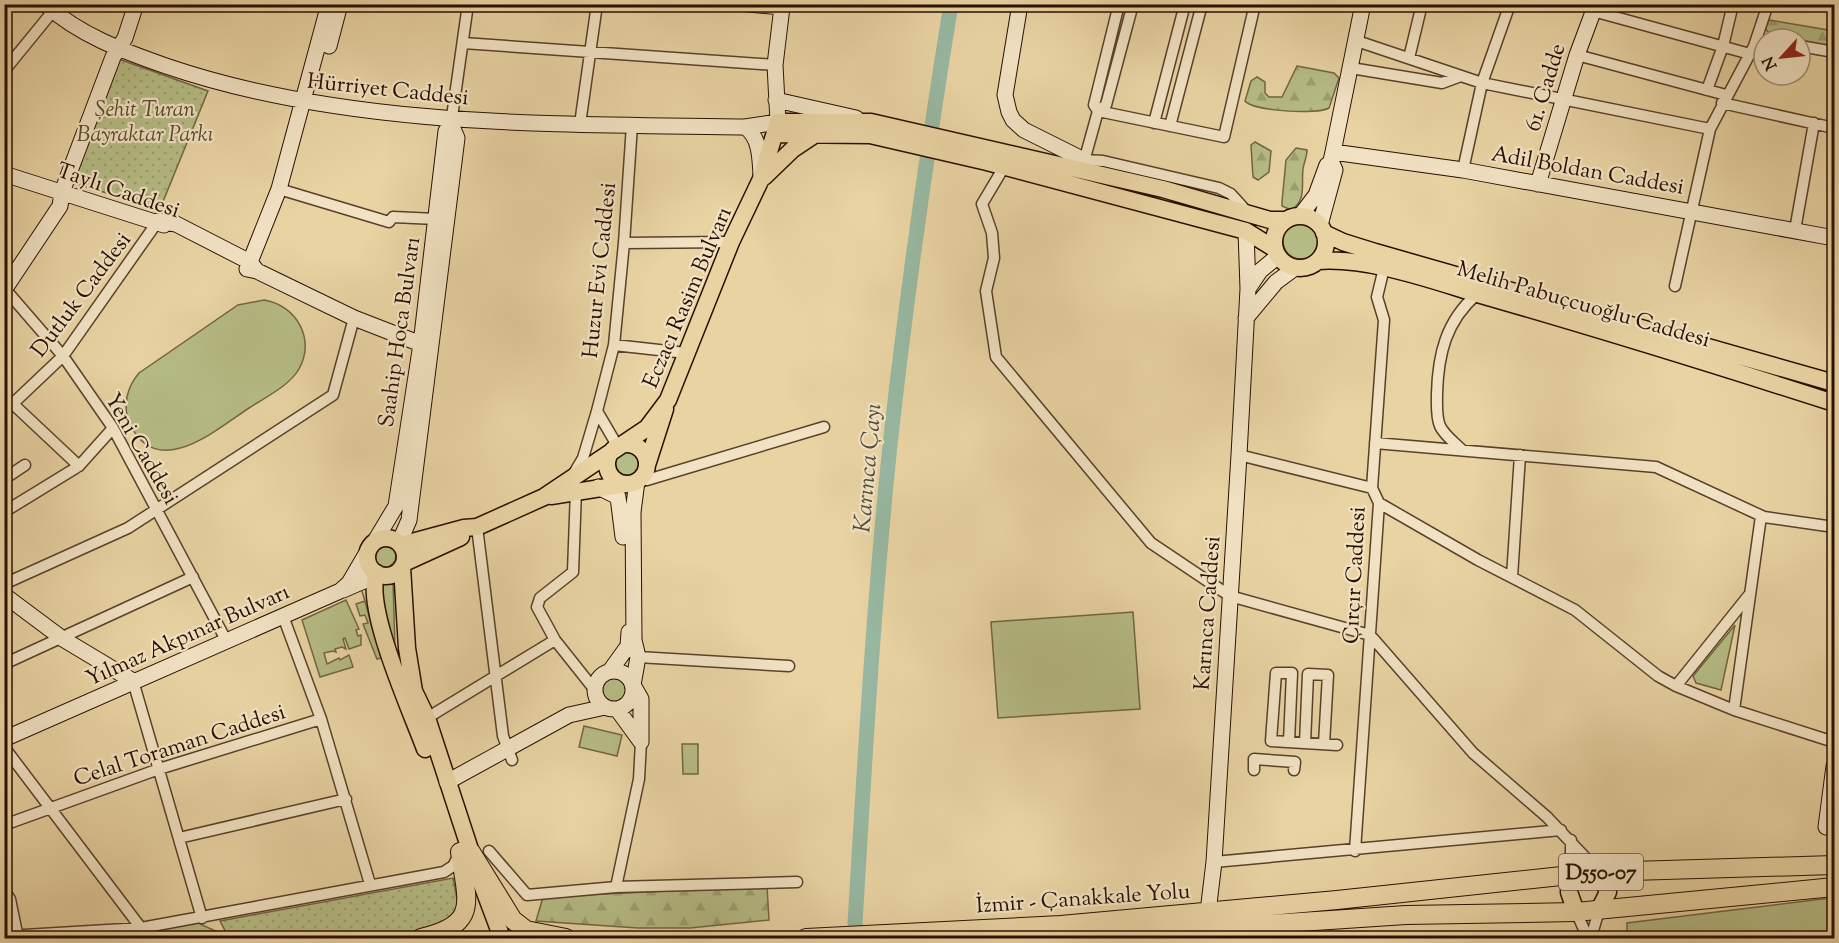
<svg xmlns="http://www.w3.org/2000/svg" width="1839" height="943" font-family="'Sorts Mill Goudy',serif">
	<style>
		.grass { fill: #b6bc85; stroke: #706642; stroke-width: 1.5 }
		.forest { fill: url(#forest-firs); stroke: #706642; stroke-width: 1.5 }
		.park { fill: url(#park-dots); stroke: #706642; stroke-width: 1.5 }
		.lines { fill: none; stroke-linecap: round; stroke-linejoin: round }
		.river { stroke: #98b8a2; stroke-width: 15 }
		.street-casing { stroke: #594029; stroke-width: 13 }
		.secondary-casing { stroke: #290f00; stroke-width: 17 }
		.primary-casing { stroke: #290f00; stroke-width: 19 }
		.highway-casing { stroke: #290f00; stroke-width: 20 }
		.street { stroke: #f1e2c3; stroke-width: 10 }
		.secondary { stroke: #f1e2c3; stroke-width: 15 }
		.primary { stroke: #e9d3a3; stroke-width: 16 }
		.highway { stroke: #e9d3a3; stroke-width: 18 }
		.labels { text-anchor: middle; stroke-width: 4.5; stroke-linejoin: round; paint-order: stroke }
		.shield { fill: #f1e2c3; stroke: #654e3a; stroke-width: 1.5 }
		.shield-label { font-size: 21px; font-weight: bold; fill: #290f00 }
		.street-label { font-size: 22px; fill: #290f00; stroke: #f1e2c3 }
		.park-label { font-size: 22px; font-style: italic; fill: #5a4c2f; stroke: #f1e2c3 }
		.water-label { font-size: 24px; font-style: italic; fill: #504a39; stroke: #f1e2c3 }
	</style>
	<defs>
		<pattern id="forest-firs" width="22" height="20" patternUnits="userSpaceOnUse" patternTransform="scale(1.5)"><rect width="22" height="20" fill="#b6bc85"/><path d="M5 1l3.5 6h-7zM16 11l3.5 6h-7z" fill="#9ca071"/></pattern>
		<pattern id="park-dots" width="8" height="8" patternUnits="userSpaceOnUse" patternTransform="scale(1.5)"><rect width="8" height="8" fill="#b6bc85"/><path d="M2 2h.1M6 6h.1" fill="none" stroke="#9ca071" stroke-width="1.8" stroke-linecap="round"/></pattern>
	</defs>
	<rect width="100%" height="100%" fill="#e9d3a3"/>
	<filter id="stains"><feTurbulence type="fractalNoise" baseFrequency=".00333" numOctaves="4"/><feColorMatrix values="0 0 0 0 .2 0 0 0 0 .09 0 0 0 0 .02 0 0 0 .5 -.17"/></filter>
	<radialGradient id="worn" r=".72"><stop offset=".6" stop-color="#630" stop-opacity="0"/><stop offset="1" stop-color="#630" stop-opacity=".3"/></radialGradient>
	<path class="grass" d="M1283 241a18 18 0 1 1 36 0a18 18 0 1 1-36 0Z
		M 264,300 C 296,305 316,339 299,369 C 289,386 266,397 249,408 C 217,429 157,482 130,424 C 122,406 127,387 139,373 L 238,305 Z
		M615 463a12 12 0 1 1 24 0a12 12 0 1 1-24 0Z
		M374 556a11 11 0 1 1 22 0a11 11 0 1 1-22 0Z
		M 393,580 L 395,650 L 375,582 Z
		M 362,591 L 381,658 L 377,659 L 363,624 L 368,623 L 365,615 L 360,616 L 356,604 L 365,601 Z
		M 346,600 L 359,629 L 356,630 L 358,636 L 361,635 L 361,645 L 349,649 L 345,638 L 343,639 L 346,649 L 342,647 L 335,649 L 336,652 L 333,651 L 324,653 L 327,664 L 339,658 L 340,660 L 349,655 L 353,667 L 320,677 L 302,620 Z
		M 1133,612 L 1140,709 L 998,718 L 991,622 Z
		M 1735,625 L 1721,690 L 1696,683 L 1693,676 Z
		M602 690a12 12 0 1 1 24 0a12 12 0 1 1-24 0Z
		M 584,726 L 622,735 L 617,756 L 579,747 Z
		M 682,744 L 698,744 L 698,774 L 683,774 Z
		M 1822,899 L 1834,899 L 1834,938 L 1627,938 L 1627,923 Z"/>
	<path class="forest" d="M 1769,20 L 1834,31 L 1834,47 L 1771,34 L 1765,29 Z
		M 1297,66 L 1334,73 L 1339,78 L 1329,108 C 1317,115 1253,111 1245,101 L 1251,81 L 1257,77 L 1265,82 L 1265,93 L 1269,97 L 1282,97 Z
		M 1255,142 L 1271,151 L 1269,172 L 1258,180 L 1253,177 L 1251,145 Z
		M 1296,148 L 1307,150 C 1307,157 1304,162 1303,169 C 1301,185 1307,200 1291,210 L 1282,206 L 1282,202 L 1286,160 Z
		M 767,886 L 769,920 L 690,928 L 638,928 L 536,921 L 543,897 Z
		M 198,923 L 220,933 L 224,938 L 155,938 L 161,929 Z"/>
	<path class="park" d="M 116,58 L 208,91 L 160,209 L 70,182 Z
		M 453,878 L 458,904 L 451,918 L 437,929 L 363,938 L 229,938 L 220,921 Z"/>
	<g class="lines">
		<path class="river" d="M 857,938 L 855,923 C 865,758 874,592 892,427 C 908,286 928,145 951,4"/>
		<defs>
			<path id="street" d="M 1593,11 L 1750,54
				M 1357,41 L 1482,83 L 1710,129
				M 463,43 L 775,65
				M 1800,46 L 1834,52
				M 1577,55 L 1726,95
				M 1409,58 L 1422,4
				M 1351,68 L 1442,83 L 1461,76
				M 4,71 L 53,11
				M 1707,90 L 1723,46 L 1733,4
				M 1722,103 L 1834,128
				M 1098,111 L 1224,137 L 1255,4
				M 1098,111 L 1094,105 L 1119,4
				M 452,117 L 468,4
				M 1154,123 L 1185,4
				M 580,124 L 597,4
				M 1170,126 L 1202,4
				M 1084,160 L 1103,161 L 1219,188 L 1231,194 L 1249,214
				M 1083,165 L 1098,111 L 1106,105 L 1133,4
				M 1004,167 L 982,204 L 992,233 L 994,258 L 986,291 L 996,357 L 1151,543 L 1230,596 L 1370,635 L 1473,753 L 1547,817 L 1599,872
				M 1463,170 L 1482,83 L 1510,4
				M 279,189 L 389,222 L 393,217 L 436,219
				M 1795,230 L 1814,123
				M 624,243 L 731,242
				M 1675,286 L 1710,129 L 1754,46 L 1768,4
				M 5,289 L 63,356 L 113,428 L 226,640
				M 614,345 L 686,353
				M 13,404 L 79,466
				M 4,412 L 63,356 L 158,221
				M 1375,443 L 1656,467 L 1764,517 L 1834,527
				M 618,447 L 597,411 L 614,345 L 624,243 L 632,125
				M 1462,450 C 1455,443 1444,435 1440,426 C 1436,417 1437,404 1437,394 C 1438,354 1446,321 1477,294
				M 1239,455 L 1372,488
				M 573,475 L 583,458 L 597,411
				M 4,479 L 25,465
				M 641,479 L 647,480 L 824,427
				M 576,490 L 573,572 L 540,598 L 537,607 L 555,640 L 594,689
				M 1379,503 L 1478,560 L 1575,610 L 1658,676 L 1676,686 L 1734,710 L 1834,742
				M 4,512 L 79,466 L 113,428
				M 477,527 L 503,736 L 512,760
				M 1512,577 L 1520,455
				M 4,584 L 128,528 L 333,395 L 354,318
				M 283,616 L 321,719 L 370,884
				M 638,657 L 789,666
				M 4,664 L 193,577
				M 133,681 L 202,918
				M 1676,686 L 1749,595
				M 1734,710 L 1761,516
				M 427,718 L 555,640
				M 1289,742 L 1292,673 L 1276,673 L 1271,741 L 1337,745
				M 1305,743 L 1308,674 L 1328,675 L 1324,744
				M 4,747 L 141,928 L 142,938
				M 1254,770 L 1254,759 L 1295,762 L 1294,770
				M 4,825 L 159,769 L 321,719
				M 179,838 L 346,799
				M 489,851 L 527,895 L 616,887 L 797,882
				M 1355,851 L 1379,503 L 1372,488 L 1384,320 L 1377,297 L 1384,268
				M 1214,862 L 1561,830
				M 1571,874 L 1571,840
				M 616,887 L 639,779 L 641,742
				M 4,890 L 10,899 L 17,933
				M 1576,912 L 1588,938
				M 4,934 L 24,935 L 141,928 L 444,872 L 453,866 L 460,853
				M 1591,938 L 1599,910"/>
			<path id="secondary" d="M 45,4 C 79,35 123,51 166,66 C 348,128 554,124 745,127 L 778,122 L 775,65 L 782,7 L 748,4
				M 1020,4 L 1005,95 L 1009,112 L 1013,120 L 1024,130 L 1084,160
				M 329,46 L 340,4
				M 776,100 L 856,118
				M 745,127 C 760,137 760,158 761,175
				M 1333,152 L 1463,170 L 1834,238
				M 4,174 L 164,225
				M 1538,184 L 1577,55 L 1596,4
				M 1300,216 L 1316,195 L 1327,165
				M 158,221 L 176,224 L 250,262 L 279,189 L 329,4
				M 1320,225 L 1335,170 L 1331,161 L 1333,152 L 1363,4
				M 257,271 L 250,262 L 247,269 L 257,271 L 354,318 L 421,344
				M 1248,289 L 1260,271 L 1278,256
				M 4,290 L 60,206 L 62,192 L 113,57 L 125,38 L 136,4
				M 1246,318 L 1276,282 L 1295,268
				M 637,481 L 633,512 L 634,640 L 638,657 L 633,685 L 641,699 L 641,742
				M 598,487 L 618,497 L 623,537
				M 375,541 L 396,506 L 421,344 L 446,131 L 451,124 L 452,117
				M 399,543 L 409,520 L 457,138 L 451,124
				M 343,590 L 366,580 L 375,572
				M 4,595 L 63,639 L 133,681
				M595 690a19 19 0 1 1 38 0a19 19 0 1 1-38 0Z
				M 610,671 L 628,646 L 629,632
				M 617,709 L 641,742
				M 4,739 L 340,591 L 349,583 L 369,549
				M 447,782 L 569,715 L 605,707
				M 1826,827 L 1834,766
				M 1208,912 L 1214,862 L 1239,455 L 1248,289 L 1246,231"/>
			<path id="primary" d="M 776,134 L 870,135 L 987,162 L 1246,231 L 1275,249
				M 764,177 L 793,149 L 817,133
				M1274 242a26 26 0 1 1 52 0a26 26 0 1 1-52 0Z
				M 1324,233 L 1343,242 L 1375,252 L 1834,383
				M 1318,261 C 1374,257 1441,284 1495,299 C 1609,332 1722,367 1834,403
				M607 464a20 20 0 1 1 40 0a20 20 0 1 1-40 0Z
				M 647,465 L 665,409
				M 551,496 L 626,484
				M367 557a19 19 0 1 1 38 0a19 19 0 1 1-38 0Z
				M 401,545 L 464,528 L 477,527 L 544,497 L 647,428 L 668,400 L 731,242 L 761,179 L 778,122 L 871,122 L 1163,189 L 1270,220 L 1286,220
				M 404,563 L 461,537
				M 402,567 L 407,648 L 414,691 L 427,718 L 478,874 L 502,938
				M 377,573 C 363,606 412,713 425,749
				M 1571,874 L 1569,892 L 1576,912
				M 1599,910 L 1608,892 L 1599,872"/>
			<path id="highway" d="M 471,852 L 513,920 L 526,930 L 566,938
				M 421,938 C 480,924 467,902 460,852
				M 806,938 L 1061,925 L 1337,900 L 1599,872 L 1834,865
				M 1056,938 L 1406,915 L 1576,912 L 1834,887"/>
		</defs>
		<use href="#street" class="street-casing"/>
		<use href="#secondary" class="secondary-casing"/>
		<use href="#primary" class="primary-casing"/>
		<use href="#highway" class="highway-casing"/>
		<use href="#street" class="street"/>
		<use href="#secondary" class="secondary"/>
		<use href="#primary" class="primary"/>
		<use href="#highway" class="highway"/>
	</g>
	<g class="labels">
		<rect class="shield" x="1559" y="854" width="84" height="36" rx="4.5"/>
		<g class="shield-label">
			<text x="1601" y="879">D550-07</text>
		</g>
		<g class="street-label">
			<text transform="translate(1544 87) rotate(-73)" y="8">61. Cadde</text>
			<text transform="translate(388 88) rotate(6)" y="8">Hürriyet Caddesi</text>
			<text transform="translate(1588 169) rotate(10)" y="8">Adil Boldan Caddesi</text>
			<text transform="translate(119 189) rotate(19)" y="8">Taylı Caddesi</text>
			<text transform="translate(598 270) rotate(-84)" y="8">Huzur Evi Caddesi</text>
			<text transform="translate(80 294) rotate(-53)" y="8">Dutluk Caddesi</text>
			<text transform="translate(686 297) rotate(-67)" y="8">Eczacı Rasim Bulvarı</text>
			<text transform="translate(1584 303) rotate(16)" y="8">Melih Pabuçcuoğlu Caddesi</text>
			<text transform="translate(398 332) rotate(-82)" y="8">Saahip Hoca Bulvarı</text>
			<text transform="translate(143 448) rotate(60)" y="8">Yeni Caddesi</text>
			<text transform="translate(1353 575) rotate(-87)" y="8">Çırçır Caddesi</text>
			<text transform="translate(1206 613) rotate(-86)" y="8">Karınca Caddesi</text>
			<text transform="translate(187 634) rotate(-24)" y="8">Yılmaz Akpınar Bulvarı</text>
			<text transform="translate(179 744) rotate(-18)" y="8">Celal Toraman Caddesi</text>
			<text transform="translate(1083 897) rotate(-4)" y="8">İzmir - Çanakkale Yolu</text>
		</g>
		<g class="park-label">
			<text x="145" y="116">Şehit Turan<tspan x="145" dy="25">Bayraktar Parkı</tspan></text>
		</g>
		<g class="water-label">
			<text transform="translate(867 468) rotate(-85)" y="8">Karınca Çayı</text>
		</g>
	</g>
	<rect width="1839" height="943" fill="none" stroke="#e9d3a3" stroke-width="24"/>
	<rect x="6" y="6" width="1827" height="931" fill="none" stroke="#290f00" stroke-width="3"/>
	<rect x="12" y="12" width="1815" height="919" fill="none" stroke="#290f00" stroke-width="1.5"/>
	<g transform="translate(1782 57) rotate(243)"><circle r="28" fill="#f1e2c3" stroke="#a18e75" stroke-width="1.5"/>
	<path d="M0-4.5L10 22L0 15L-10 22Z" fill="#8f2418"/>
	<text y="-9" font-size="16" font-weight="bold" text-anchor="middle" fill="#290f00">N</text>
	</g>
	<rect width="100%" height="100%" filter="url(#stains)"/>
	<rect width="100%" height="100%" fill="url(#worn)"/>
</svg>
